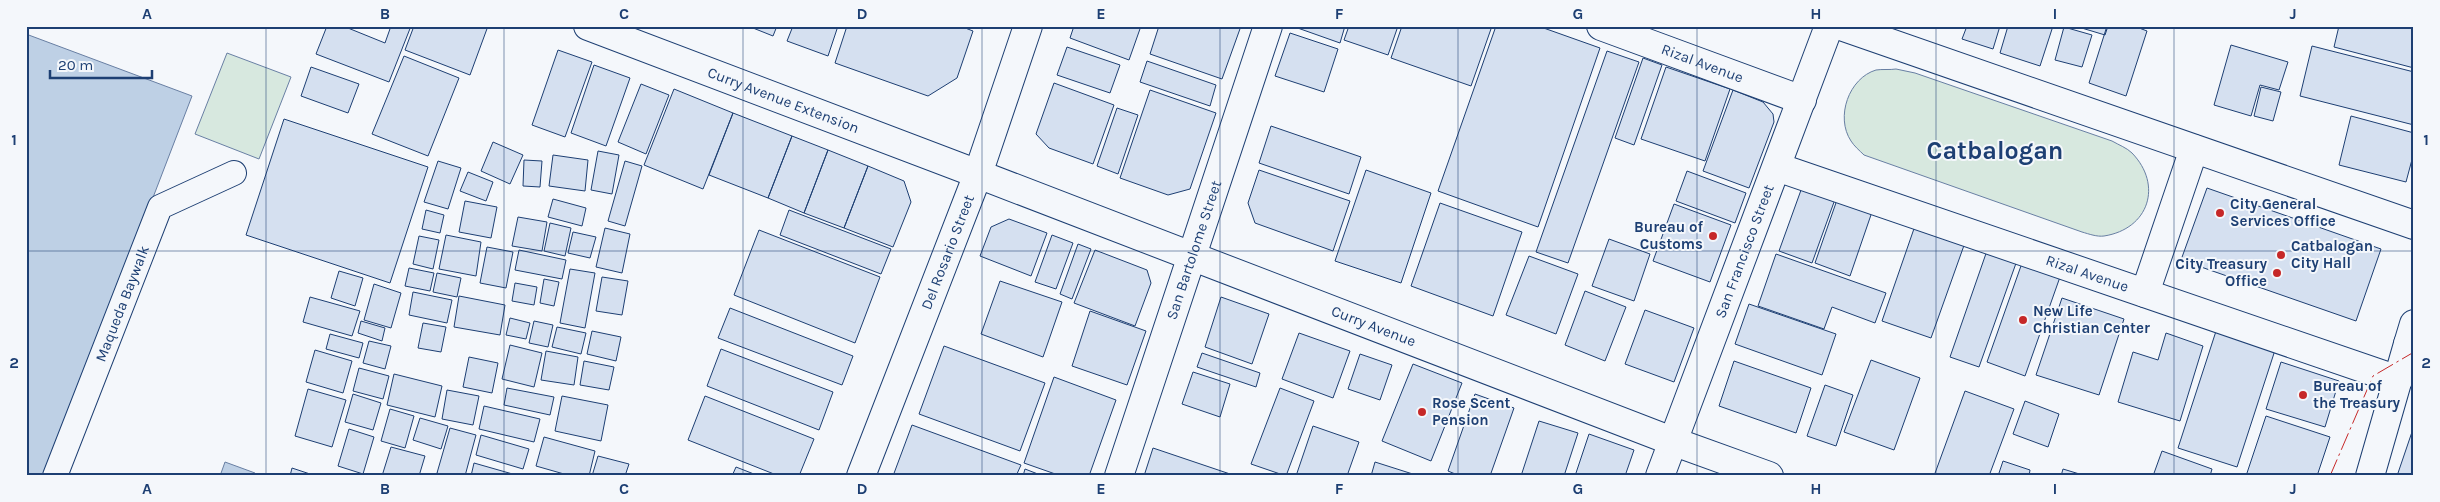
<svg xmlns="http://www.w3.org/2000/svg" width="2440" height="502" font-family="Karla,sans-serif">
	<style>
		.green { fill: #d7e8df; stroke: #687fa3 }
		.water { fill: #bed0e5; stroke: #687fa3 }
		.building { fill: #d5e0f0; stroke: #1d3f73 }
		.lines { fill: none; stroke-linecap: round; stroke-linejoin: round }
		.pedestrian-casing { stroke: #1d3f73; stroke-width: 26 }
		.minor-casing { stroke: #1d3f73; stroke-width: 30 }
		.tertiary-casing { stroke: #1d3f73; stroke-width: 30 }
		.primary-casing { stroke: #1d3f73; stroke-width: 30 }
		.pedestrian { stroke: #f4f7fb; stroke-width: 24 }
		.minor { stroke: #f4f7fb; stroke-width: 28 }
		.tertiary { stroke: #f4f7fb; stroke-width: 28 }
		.primary { stroke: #f4f7fb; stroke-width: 28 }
		.power { stroke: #c62828; stroke-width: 1; stroke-dasharray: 18 4 2.5 4; stroke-linecap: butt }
		.grid { fill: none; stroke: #1d3f73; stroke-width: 1; stroke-opacity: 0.55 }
		.poi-dot { fill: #c62828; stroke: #f4f7fb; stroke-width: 2 }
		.labels { text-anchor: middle; stroke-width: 4; stroke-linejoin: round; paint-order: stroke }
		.street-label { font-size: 15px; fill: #1d3f73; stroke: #f4f7fb }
		.poi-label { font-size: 15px; font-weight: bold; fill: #1d3f73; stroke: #f4f7fb; text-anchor: start }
		.town-label { font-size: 25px; font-weight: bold; fill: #1d3f73; stroke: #f4f7fb }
		.neatline { fill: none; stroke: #1d3f73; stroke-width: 2 }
		.grid-label { font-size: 16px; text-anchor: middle; font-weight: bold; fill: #1d3f73 }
	</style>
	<rect width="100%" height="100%" fill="#f4f7fb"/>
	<path class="green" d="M 227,53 L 291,77 L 259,159 L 195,134 Z
		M 1896,69 L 1915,73 L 2112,141 C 2119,145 2127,148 2132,153 C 2163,185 2149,229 2104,236 C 2097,237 2089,234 2082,232 L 1864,155 C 1860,151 1854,146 1851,141 C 1835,117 1849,78 1876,70 C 1882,69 1890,70 1896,69 Z"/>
	<path class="water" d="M 26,34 L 192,96 L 46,476 L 26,476 Z
		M 225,462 L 255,473 L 254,476 L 220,476 Z"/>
	<path class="building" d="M 327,26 L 343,26 L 385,43 L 391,26 L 411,26 L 389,82 L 316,54 Z
		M 414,26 L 488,26 L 470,75 L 405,50 Z
		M 748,26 L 777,26 L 773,36 Z
		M 793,26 L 838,26 L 828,56 L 787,41 Z
		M 847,26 L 960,26 L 973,31 L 957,78 L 928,96 L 835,63 Z
		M 1074,26 L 1141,26 L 1129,60 L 1070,38 Z
		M 1159,26 L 1241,26 L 1222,79 L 1150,54 Z
		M 1292,26 L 1345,26 L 1340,43 Z
		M 1349,26 L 1398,26 L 1388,55 L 1344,40 Z
		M 1402,26 L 1492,26 L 1471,86 L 1391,58 Z
		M 1496,26 L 1538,26 L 1600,48 L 1538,227 L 1438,191 Z
		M 1967,26 L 2000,26 L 1993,49 L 1962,39 Z
		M 2008,26 L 2053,26 L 2040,66 L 2000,53 Z
		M 2075,26 L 2108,26 L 2105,35 Z
		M 2107,26 L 2134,26 L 2147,31 L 2126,96 L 2089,83 Z
		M 2339,26 L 2414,26 L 2414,68 L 2334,47 Z
		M 2064,27 L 2092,35 L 2082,67 L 2055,60 Z
		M 1290,33 L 1338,49 L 1324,92 L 1275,76 Z
		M 2231,45 L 2288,62 L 2279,90 L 2260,85 L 2251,116 L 2214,105 Z
		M 2312,46 L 2414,72 L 2414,125 L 2300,96 Z
		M 1067,47 L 1120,65 L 1110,93 L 1057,75 Z
		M 558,50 L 592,62 L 565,137 L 532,125 Z
		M 1607,51 L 1639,62 L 1568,263 L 1536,252 Z
		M 404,56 L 459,78 L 428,156 L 372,134 Z
		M 1643,58 L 1662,65 L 1634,145 L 1615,138 Z
		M 1147,61 L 1216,85 L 1210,106 L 1140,82 Z
		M 594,65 L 630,78 L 606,146 L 571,133 Z
		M 311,67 L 359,84 L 348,113 L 301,96 Z
		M 1666,67 L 1730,89 L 1705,161 L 1641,139 Z
		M 1054,83 L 1114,105 L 1093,164 L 1049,148 L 1036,134 Z
		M 641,84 L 669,95 L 646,154 L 618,142 Z
		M 2261,87 L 2281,92 L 2273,121 L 2254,116 Z
		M 674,89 L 733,113 L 703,189 L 644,165 Z
		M 1150,90 L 1216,113 L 1190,189 L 1168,195 L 1120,178 Z
		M 1733,90 L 1763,102 L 1773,114 L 1774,122 L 1749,188 L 1703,171 Z
		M 1117,108 L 1138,115 L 1118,174 L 1097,166 Z
		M 733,113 L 792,136 L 768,198 L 709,175 Z
		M 2351,116 L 2414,133 L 2414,152 L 2406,182 L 2339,165 Z
		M 284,119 L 428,167 L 390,283 L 246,235 Z
		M 1271,126 L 1361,157 L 1349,194 L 1259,163 Z
		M 792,136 L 828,150 L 804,213 L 768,198 Z
		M 493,142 L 523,155 L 510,184 L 481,171 Z
		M 828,150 L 868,166 L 844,228 L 804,213 Z
		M 598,151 L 619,155 L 612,194 L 591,190 Z
		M 553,155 L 588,160 L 585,191 L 549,186 Z
		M 524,160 L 542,161 L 540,187 L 523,186 Z
		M 438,161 L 461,168 L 448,209 L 424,202 Z
		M 625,161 L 642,166 L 625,226 L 608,221 Z
		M 868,166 L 904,181 L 911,202 L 893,247 L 844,228 Z
		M 1259,170 L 1350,201 L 1333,251 L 1255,223 L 1248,203 Z
		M 1366,170 L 1431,193 L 1401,283 L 1335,261 Z
		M 1687,171 L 1746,193 L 1735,223 L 1676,201 Z
		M 468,172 L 493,182 L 486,201 L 460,191 Z
		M 1805,179 L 1838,191 L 1812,263 L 1779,251 Z
		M 2207,188 L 2381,249 L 2356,321 L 2181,260 Z
		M 1838,197 L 1873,209 L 1850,276 L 1815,263 Z
		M 553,199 L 586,208 L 582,226 L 548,217 Z
		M 465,201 L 497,207 L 491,238 L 459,232 Z
		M 1440,203 L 1522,232 L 1493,316 L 1411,286 Z
		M 1674,204 L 1731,225 L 1710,282 L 1653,261 Z
		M 426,210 L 444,215 L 440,233 L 422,229 Z
		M 789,210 L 891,249 L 881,274 L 780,235 Z
		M 518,217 L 547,222 L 542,251 L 512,246 Z
		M 1009,219 L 1047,233 L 1031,276 L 980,256 L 991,227 Z
		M 1917,220 L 1967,237 L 1931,338 L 1882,321 Z
		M 550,223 L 571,228 L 565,256 L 544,251 Z
		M 605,228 L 630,234 L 622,273 L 596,267 Z
		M 759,230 L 880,277 L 855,343 L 734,295 Z
		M 573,232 L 596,237 L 590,258 L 568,253 Z
		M 446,235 L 481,242 L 476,276 L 439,269 Z
		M 1052,235 L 1073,243 L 1056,289 L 1035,282 Z
		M 419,236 L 439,240 L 433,269 L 413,264 Z
		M 1609,239 L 1650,254 L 1634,301 L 1592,286 Z
		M 1990,242 L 2020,252 L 1979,367 L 1950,357 Z
		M 1078,244 L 1091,249 L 1072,299 L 1060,294 Z
		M 487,247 L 513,252 L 506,288 L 480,283 Z
		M 519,250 L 566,260 L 562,279 L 515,270 Z
		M 1095,250 L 1147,270 L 1151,283 L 1135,326 L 1074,303 Z
		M 1776,254 L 1886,293 L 1875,323 L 1832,307 L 1824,329 L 1758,306 Z
		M 1529,256 L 1578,274 L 1556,334 L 1506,315 Z
		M 2022,263 L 2060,277 L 2025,376 L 1987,362 Z
		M 409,268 L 434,273 L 430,291 L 405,286 Z
		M 570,269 L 595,273 L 585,328 L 560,323 Z
		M 339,271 L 363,278 L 355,306 L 331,298 Z
		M 437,273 L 461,278 L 457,297 L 433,292 Z
		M 602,277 L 628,281 L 622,315 L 596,311 Z
		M 544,279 L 559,282 L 554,306 L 540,303 Z
		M 1000,281 L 1062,302 L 1043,357 L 981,334 Z
		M 515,283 L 537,287 L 534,305 L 512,301 Z
		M 374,284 L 401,293 L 391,328 L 364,320 Z
		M 1585,291 L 1626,307 L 1605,361 L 1565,345 Z
		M 413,292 L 452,300 L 447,323 L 409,315 Z
		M 459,296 L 505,305 L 500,335 L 454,327 Z
		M 310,297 L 360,311 L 352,336 L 303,322 Z
		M 1221,297 L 1269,314 L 1252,364 L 1205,347 Z
		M 2062,298 L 2124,319 L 2099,395 L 2036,375 Z
		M 1749,304 L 1836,334 L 1822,375 L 1735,344 Z
		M 730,308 L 853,356 L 842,385 L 718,338 Z
		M 1645,310 L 1694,328 L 1674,382 L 1625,364 Z
		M 1090,311 L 1146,331 L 1127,385 L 1072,366 Z
		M 510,318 L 530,323 L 526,339 L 506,335 Z
		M 361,321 L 385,328 L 382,341 L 358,333 Z
		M 534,321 L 553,325 L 548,347 L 529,343 Z
		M 423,323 L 446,327 L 441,352 L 418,348 Z
		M 2218,325 L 2277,344 L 2237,467 L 2178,448 Z
		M 557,327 L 586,333 L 581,354 L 552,347 Z
		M 592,331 L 621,337 L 616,361 L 587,354 Z
		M 1299,333 L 1350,351 L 1333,398 L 1282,379 Z
		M 2166,333 L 2203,346 L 2180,421 L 2118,402 L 2133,352 L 2158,360 Z
		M 330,334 L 363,343 L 359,358 L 326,349 Z
		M 369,341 L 391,346 L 385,369 L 363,363 Z
		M 510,345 L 542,353 L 534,387 L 502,379 Z
		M 944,346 L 1045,383 L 1020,451 L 919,414 Z
		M 721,349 L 833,392 L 819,430 L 707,386 Z
		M 315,350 L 352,361 L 343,393 L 306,382 Z
		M 546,351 L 578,357 L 574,385 L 541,380 Z
		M 1202,353 L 1260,373 L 1256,387 L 1197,367 Z
		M 1360,354 L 1392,365 L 1380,400 L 1348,389 Z
		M 469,357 L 498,363 L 492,393 L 463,387 Z
		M 1871,360 L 1920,378 L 1894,450 L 1844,432 Z
		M 584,361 L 614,367 L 609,390 L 580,385 Z
		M 1734,361 L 1811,388 L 1796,433 L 1719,406 Z
		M 2281,362 L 2339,381 L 2325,427 L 2266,409 Z
		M 1413,364 L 1462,383 L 1431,461 L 1382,441 Z
		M 359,368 L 389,376 L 383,399 L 353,391 Z
		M 1193,372 L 1230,384 L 1220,417 L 1182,404 Z
		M 394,374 L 442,386 L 435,417 L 387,405 Z
		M 1054,377 L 1116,400 L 1089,476 L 1061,476 L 1024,463 Z
		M 1825,385 L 1853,395 L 1836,446 L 1807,436 Z
		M 507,388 L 554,397 L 550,415 L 504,405 Z
		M 1280,388 L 1314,401 L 1286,476 L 1251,464 Z
		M 308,389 L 346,400 L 332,447 L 295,436 Z
		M 447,390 L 479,396 L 473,425 L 442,419 Z
		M 1965,391 L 2014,409 L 1989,476 L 1934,476 Z
		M 353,394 L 381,403 L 373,430 L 345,422 Z
		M 1475,394 L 1514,408 L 1490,476 L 1460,476 L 1448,471 Z
		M 562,396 L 608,405 L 601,441 L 555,431 Z
		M 705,396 L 814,439 L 799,476 L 779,476 L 688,440 Z
		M 2025,401 L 2059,414 L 2048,447 L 2013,434 Z
		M 484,406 L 540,419 L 534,442 L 479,429 Z
		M 390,409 L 414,416 L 405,448 L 381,441 Z
		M 2266,416 L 2330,437 L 2317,476 L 2246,476 Z
		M 420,418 L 448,426 L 441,449 L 413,440 Z
		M 1539,421 L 1578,433 L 1564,476 L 1521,476 Z
		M 912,425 L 1021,465 L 1016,476 L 893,476 Z
		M 1313,426 L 1359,442 L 1347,476 L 1296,476 Z
		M 2414,426 L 2414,476 L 2397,476 Z
		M 450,428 L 476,435 L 465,476 L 446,476 L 437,473 Z
		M 349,429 L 374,437 L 363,474 L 338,466 Z
		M 1589,434 L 1634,450 L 1625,476 L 1575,476 Z
		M 481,435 L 529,449 L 523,469 L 476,455 Z
		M 544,437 L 595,451 L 589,476 L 571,476 L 536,466 Z
		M 391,447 L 425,456 L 419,476 L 382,476 Z
		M 1153,448 L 1236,476 L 1144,476 Z
		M 2162,451 L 2212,469 L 2210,476 L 2153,476 Z
		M 598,456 L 629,464 L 625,476 L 592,476 Z
		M 2003,461 L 2030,470 L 2029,476 L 1998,476 Z
		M 1375,462 L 1419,476 L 1371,476 Z
		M 474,463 L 516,475 L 516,476 L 471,476 Z
		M 736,467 L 759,476 L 732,476 Z
		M 292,468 L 316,476 L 290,476 Z
		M 1025,469 L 1043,476 L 1023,476 Z
		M 2063,469 L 2086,476 L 2061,476 Z"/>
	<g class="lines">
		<defs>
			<g id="pedestrian">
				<path id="s1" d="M 55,476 L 160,207 L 234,173"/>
			</g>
			<g id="minor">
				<path id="s2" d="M 588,26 L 978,174"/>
				<path id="s3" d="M 1601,26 L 1802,100"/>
				<path d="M 1841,26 L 2414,225"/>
				<path id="s4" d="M 1777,167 L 2398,380"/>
				<path d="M 2145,293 L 2194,149"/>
				<path id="s5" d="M 1119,476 L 1268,26"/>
				<path id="s6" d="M 1660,476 L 1829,26"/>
			</g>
			<g id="tertiary">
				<path d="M 2408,344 L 2414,324"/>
				<path id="s7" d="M 861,476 L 978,174"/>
			</g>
			<g id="primary">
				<path id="s8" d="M 1028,26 L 978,174 L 1672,441 L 1769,476"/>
				<path d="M 2370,476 L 2408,344 L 2414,346"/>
			</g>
		</defs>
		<use href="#pedestrian" class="pedestrian-casing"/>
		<use href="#minor" class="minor-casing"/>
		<use href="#tertiary" class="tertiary-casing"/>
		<use href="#primary" class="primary-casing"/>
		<use href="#pedestrian" class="pedestrian"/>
		<use href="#minor" class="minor"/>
		<use href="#tertiary" class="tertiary"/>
		<use href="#primary" class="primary"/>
		<path class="power" d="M 2330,476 L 2373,376 L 2414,352"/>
	</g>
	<path class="grid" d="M 266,26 L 266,476M 504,26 L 504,476M 743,26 L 743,476M 982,26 L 982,476M 1220,26 L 1220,476M 1458,26 L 1458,476M 1697,26 L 1697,476M 1936,26 L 1936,476M 2174,26 L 2174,476M 26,251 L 2414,251"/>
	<g class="poi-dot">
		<circle cx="2220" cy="213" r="5"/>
		<circle cx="1713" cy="236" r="5"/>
		<circle cx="2281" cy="255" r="5"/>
		<circle cx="2277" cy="273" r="5"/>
		<circle cx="2023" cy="320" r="5"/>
		<circle cx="2303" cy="395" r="5"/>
		<circle cx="1422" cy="412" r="5"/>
	</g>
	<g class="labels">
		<g class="street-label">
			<text dy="5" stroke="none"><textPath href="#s3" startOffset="108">Rizal Avenue</textPath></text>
			<text dy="5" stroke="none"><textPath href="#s2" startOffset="209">Curry Avenue Extension</textPath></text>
			<text dy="5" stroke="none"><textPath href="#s5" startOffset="238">San Bartolome Street</textPath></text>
			<text dy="5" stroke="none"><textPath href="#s6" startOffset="240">San Francisco Street</textPath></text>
			<text dy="5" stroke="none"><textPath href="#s7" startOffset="240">Del Rosario Street</textPath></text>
			<text dy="5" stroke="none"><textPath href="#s4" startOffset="328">Rizal Avenue</textPath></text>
			<text dy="5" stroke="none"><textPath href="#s1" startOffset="185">Maqueda Baywalk</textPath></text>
			<text dy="5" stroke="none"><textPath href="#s8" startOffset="580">Curry Avenue</textPath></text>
		</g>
		<g class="poi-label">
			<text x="2230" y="209">City General<tspan x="2230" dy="17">Services Office</tspan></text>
			<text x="1703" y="232" text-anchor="end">Bureau of<tspan x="1703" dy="17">Customs</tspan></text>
			<text x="2291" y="251">Catbalogan<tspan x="2291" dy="17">City Hall</tspan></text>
			<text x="2267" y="269" text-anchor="end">City Treasury<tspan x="2267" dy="17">Office</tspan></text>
			<text x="2033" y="316">New Life<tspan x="2033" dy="17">Christian Center</tspan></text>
			<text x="2313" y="391">Bureau of<tspan x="2313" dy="17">the Treasury</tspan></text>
			<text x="1432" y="408">Rose Scent<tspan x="1432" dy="17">Pension</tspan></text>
		</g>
		<g class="town-label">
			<text x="1995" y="159">Catbalogan</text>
		</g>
	</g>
	<rect width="2440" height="502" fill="none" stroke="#f4f7fb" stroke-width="55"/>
	<path d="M50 70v8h102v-8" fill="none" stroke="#1d3f73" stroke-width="2.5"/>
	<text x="58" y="70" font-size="15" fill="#1d3f73" stroke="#f4f7fb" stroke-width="4" paint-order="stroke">20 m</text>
	<rect x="28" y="28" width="2384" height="446" class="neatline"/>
	<g class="grid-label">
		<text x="147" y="19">A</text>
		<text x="385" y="19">B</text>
		<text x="624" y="19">C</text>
		<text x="862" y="19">D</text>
		<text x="1101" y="19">E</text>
		<text x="1339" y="19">F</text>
		<text x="1578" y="19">G</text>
		<text x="1816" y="19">H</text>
		<text x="2055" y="19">I</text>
		<text x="2293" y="19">J</text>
		<text x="14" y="145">1</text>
		<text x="2426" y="145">1</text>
		<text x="14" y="368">2</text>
		<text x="2426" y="368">2</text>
		<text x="147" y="494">A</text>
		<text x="385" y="494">B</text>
		<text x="624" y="494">C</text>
		<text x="862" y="494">D</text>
		<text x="1101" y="494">E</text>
		<text x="1339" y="494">F</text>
		<text x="1578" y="494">G</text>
		<text x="1816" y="494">H</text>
		<text x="2055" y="494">I</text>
		<text x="2293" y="494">J</text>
	</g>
</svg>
